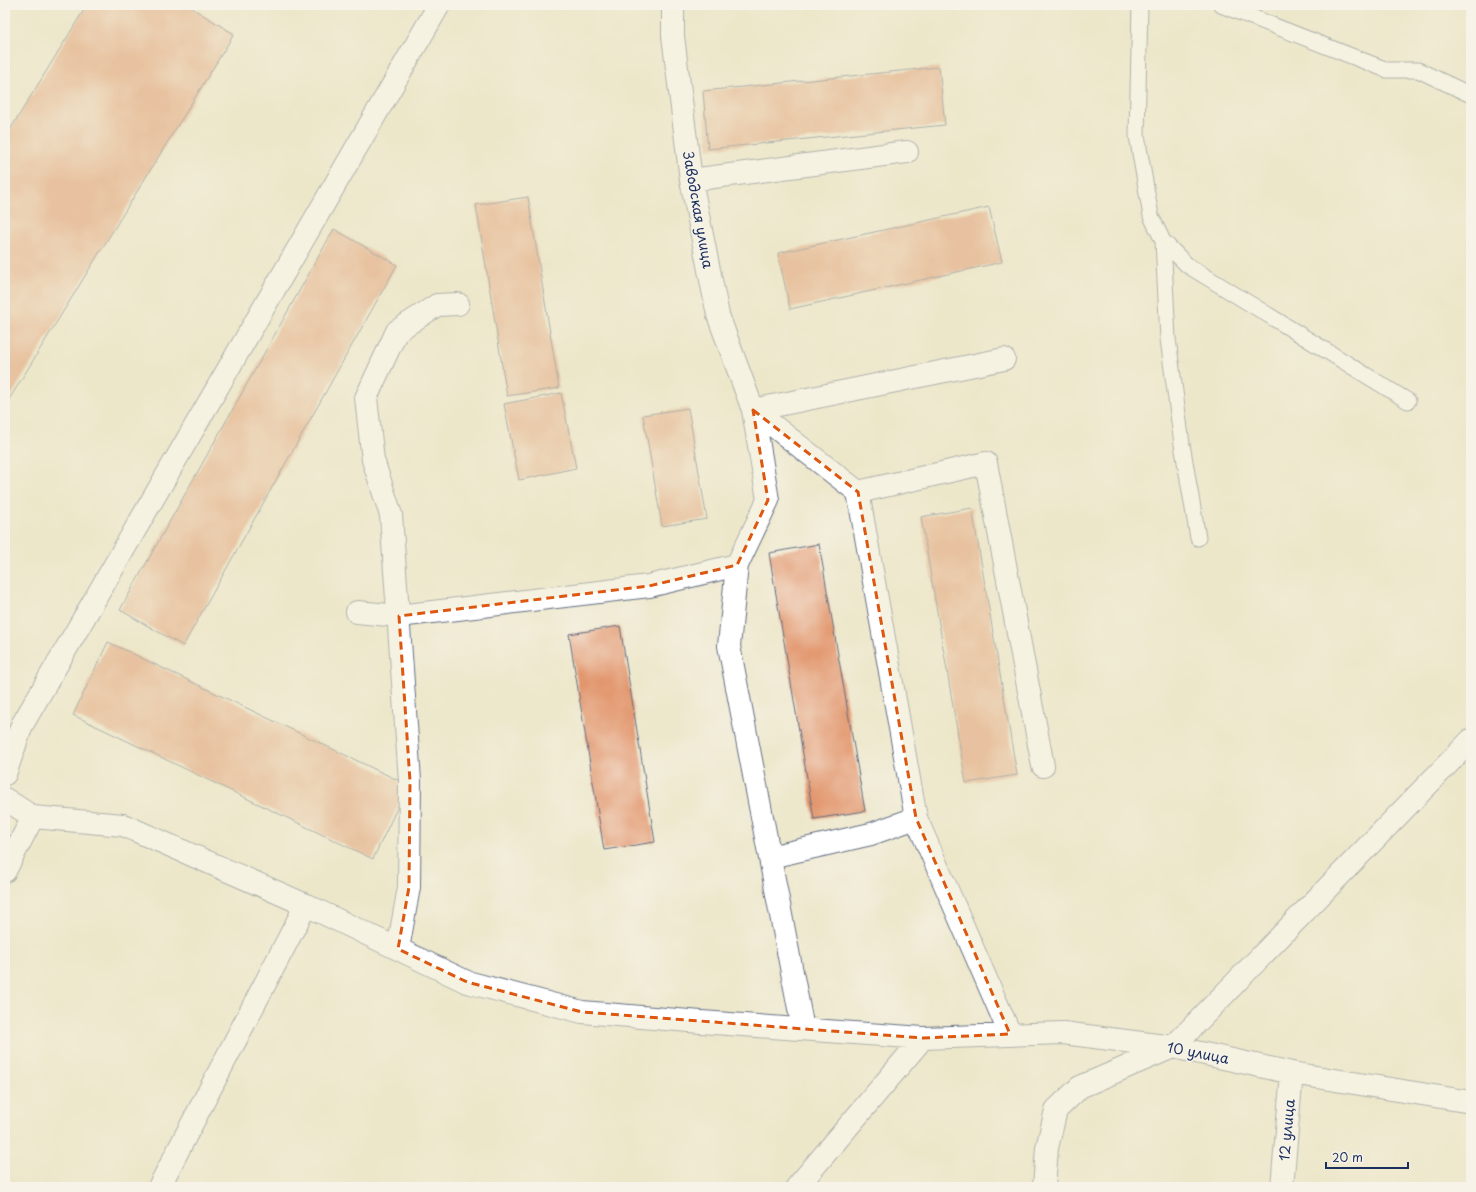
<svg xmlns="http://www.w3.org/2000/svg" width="1476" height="1192" font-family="'Playpen Sans',sans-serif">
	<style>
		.building { fill: #e2966d }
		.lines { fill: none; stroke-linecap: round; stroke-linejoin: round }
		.service-casing { stroke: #646f84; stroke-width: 17 }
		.minor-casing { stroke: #646f84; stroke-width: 24 }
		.service { stroke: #fff; stroke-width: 15 }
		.minor { stroke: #fff; stroke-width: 22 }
		.marked { fill: none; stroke: #de5710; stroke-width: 3; stroke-dasharray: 8 5; stroke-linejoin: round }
		.labels { text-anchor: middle; stroke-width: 3; stroke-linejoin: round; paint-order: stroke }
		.street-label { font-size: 14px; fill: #1b2f5e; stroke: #f7f3e8 }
	</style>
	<rect width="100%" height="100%" fill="#f7f3e8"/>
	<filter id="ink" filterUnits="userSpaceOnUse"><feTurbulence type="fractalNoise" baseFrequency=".025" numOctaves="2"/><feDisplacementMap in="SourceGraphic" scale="8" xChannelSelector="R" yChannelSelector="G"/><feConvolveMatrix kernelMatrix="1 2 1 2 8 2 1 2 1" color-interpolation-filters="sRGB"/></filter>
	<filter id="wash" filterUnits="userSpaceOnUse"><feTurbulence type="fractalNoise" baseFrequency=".012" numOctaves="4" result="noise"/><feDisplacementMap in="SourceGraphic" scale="16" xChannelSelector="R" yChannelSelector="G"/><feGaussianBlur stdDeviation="0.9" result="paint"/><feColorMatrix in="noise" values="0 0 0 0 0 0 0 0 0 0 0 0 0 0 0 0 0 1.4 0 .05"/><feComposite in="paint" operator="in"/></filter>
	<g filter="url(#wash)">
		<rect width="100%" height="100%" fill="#ede7cb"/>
		<g id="blocks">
			<path class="building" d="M 87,5 L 187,5 L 234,34 L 5,406 L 5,138 Z
				M 939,67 L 945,125 L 708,149 L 703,91 Z
				M 528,197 L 559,388 L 507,396 L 476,205 Z
				M 989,207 L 1002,262 L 790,309 L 778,253 Z
				M 334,229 L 397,265 L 183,646 L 120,610 Z
				M 561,393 L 576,468 L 519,480 L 504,404 Z
				M 688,408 L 707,519 L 662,526 L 643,415 Z
				M 972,508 L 1017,775 L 966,783 L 921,517 Z
				M 819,544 L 865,811 L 814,819 L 769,553 Z
				M 620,626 L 655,842 L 604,850 L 569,634 Z
				M 108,642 L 408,785 L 373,859 L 73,715 Z"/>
		</g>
	</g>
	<g filter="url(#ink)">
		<use href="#blocks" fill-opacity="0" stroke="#646f84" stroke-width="1"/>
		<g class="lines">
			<defs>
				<path id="service" d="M 1140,5 L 1137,136 L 1151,216 L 1163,241 L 1187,265 L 1408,401
					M 1221,5 L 1387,70 L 1418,70 L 1471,95
					M 1163,241 L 1168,339 L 1182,444 L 1198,538"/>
				<path id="minor" d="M 691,180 L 907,152
					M 753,410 L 858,492 L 916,818 L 1010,1034
					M 753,410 L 1004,359
					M 858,492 L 986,463 L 1043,766
					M 737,565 L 729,646 L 803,1029
					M 357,612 L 399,616 L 649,586 L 737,565 L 768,500 L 753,410 L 718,315 L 691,180 L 673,36 L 673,5
					M 5,774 L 22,725 L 439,5
					M 5,799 L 33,817 L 123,825 L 306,905 L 467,982 L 582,1012 L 701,1022 L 923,1038 L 1063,1033 L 1173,1047 L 1292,1073 L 1471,1102
					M 770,857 L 871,834 L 916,818
					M 5,871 L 33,817
					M 398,949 L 409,887 L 410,781 L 391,515 L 373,460 L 366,398 L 397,331 L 437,305 L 458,304
					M 159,1187 L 306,905
					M 797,1187 L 923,1038
					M 1044,1187 L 1047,1148 L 1056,1110 L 1080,1087 L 1173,1047 L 1471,740
					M 1282,1187 L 1292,1073"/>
			</defs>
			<use href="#service" class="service-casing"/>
			<use href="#minor" class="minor-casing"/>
			<use href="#service" class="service"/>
			<use href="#minor" class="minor"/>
		</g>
	</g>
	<path d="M0 0H1476V1192H0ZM 753,410 L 858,492 L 916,818 L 1010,1034 L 923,1038 L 582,1012 L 467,982 L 398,949 L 409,887 L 410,781 L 399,616 L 649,586 L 737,565 L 768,500 Z" fill="#ede7cb" fill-opacity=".55" fill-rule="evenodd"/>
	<path class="marked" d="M 753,410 L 858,492 L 916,818 L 1010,1034 L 923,1038 L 582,1012 L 467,982 L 398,949 L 409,887 L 410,781 L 399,616 L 649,586 L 737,565 L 768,500 Z"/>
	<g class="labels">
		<g class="street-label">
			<text transform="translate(698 210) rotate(80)" y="5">Заводская улица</text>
			<text transform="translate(1198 1053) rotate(11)" y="5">10 улица</text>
			<text transform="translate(1287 1130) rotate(-85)" y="5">12 улица</text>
		</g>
	</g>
	<rect width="1476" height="1192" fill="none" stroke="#f7f3e8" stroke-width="20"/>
	<path d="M1326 1162v6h82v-6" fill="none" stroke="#1b2f5e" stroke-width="2"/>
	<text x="1332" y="1162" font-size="12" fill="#1b2f5e" stroke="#f7f3e8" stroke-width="3" paint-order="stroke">20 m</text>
</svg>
